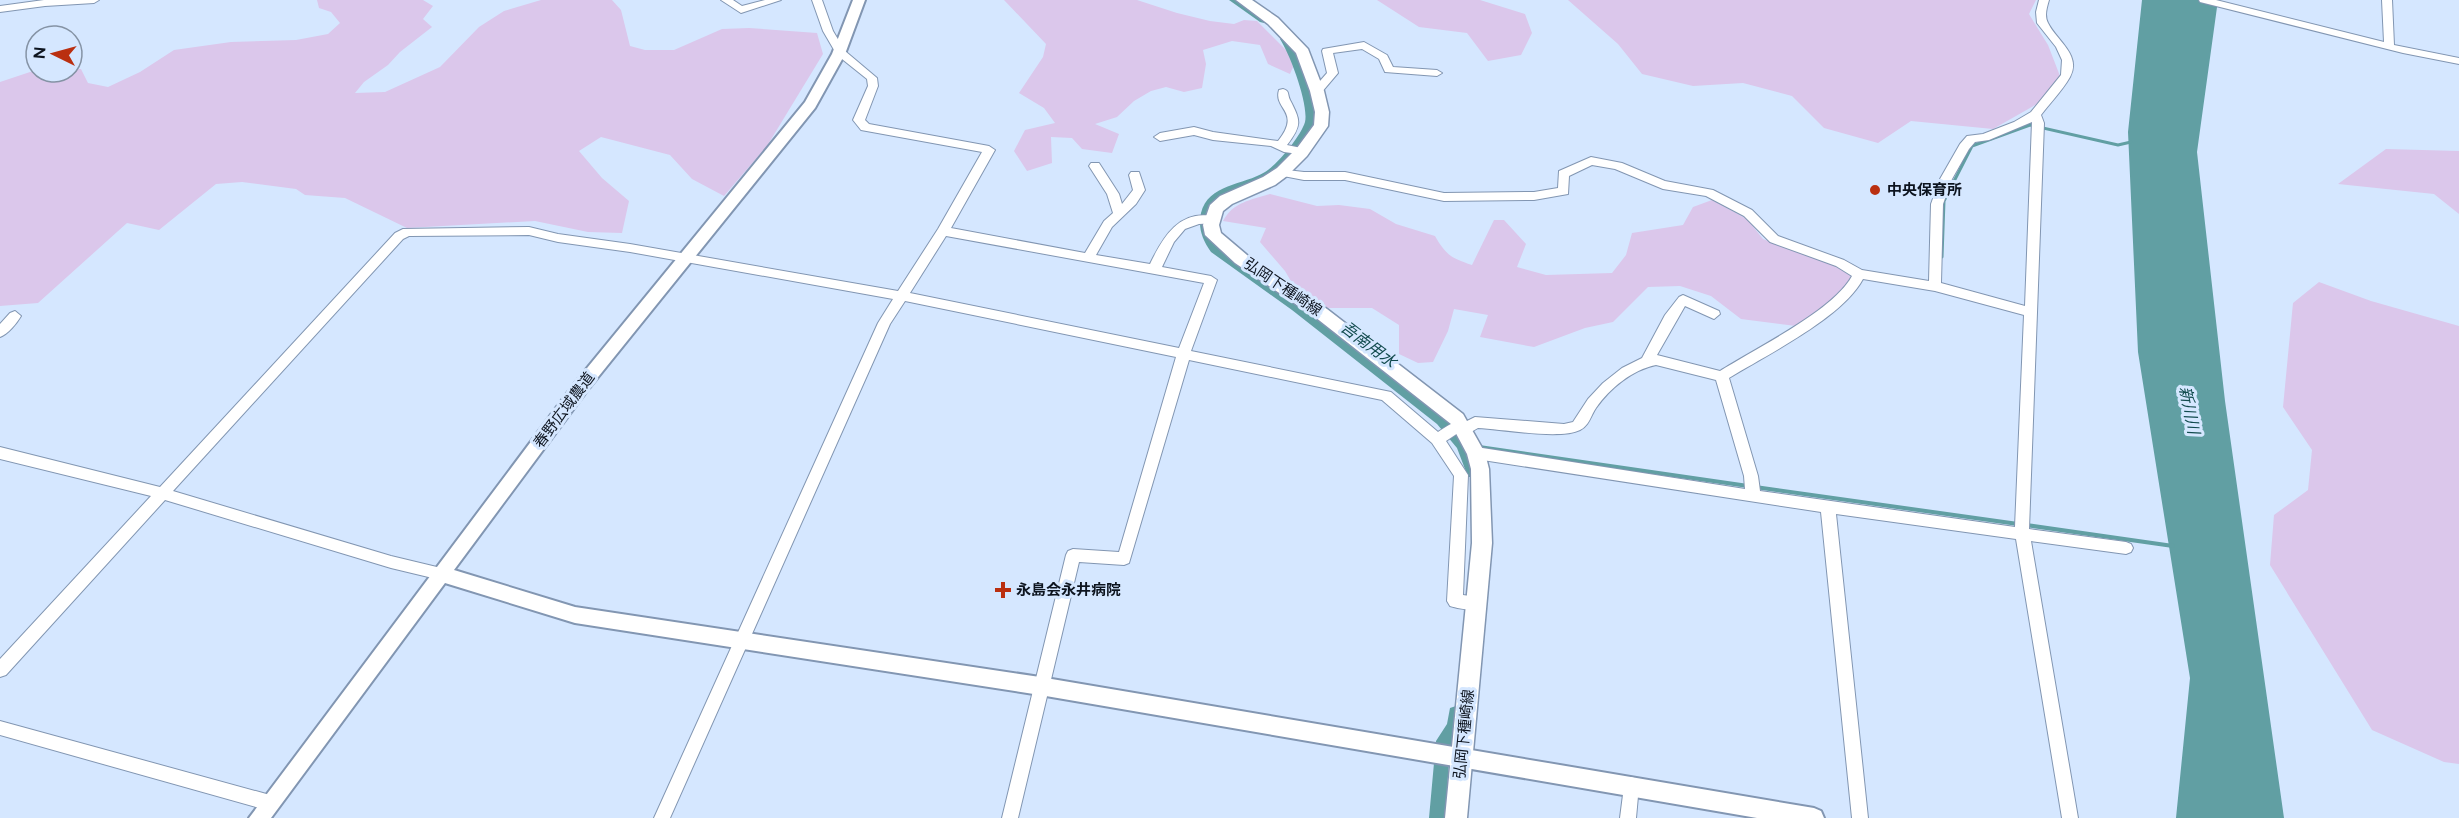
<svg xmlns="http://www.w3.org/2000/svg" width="2459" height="818" font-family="Figtree,'Noto Sans JP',sans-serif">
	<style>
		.green { fill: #dbc7eb }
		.water { fill: #619fa3 }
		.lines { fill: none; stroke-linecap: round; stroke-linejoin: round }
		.stream-far1 { stroke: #619fa3; stroke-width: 3 }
		.stream { stroke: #619fa3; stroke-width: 4 }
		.canal { fill: #619fa3; fill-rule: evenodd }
		.minor-casing { stroke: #8296b2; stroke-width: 2 }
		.tertiary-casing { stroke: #8296b2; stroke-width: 4 }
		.secondary-casing { stroke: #8296b2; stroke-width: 3 }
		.minor { fill: #fff; fill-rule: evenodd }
		.tertiary { fill: #fff; fill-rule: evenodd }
		.secondary { fill: #fff; fill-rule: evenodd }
		.poi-dot { fill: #ba2f10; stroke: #d5e7ff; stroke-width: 2 }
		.labels { text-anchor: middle; stroke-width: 6; stroke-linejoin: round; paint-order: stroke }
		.poi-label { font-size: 15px; font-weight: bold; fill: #0d141f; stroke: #d5e7ff; text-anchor: start }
		.street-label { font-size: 15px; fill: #0d141f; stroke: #d5e7ff }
		.water-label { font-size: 16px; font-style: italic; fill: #124b4e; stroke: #d5e7ff }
	</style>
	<rect width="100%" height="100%" fill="#d5e7ff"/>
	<path class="green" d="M 317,0 L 423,0 L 433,6 L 423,19 L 432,27 L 400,52 L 388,65 L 364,82 L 355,93 L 385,92 L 440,67 L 479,27 L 504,11 L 541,0 L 612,0 L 621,10 L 630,46 L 645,50 L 674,50 L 722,29 L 749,28 L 817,33 L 823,54 L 767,146 L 724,196 L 692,179 L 670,155 L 601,137 L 579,151 L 602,178 L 629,201 L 622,233 L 588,232 L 535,221 L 407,228 L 345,198 L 305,195 L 296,189 L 242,182 L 216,184 L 159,230 L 127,223 L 38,303 L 0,306 L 0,82 L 36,70 L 36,72 L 72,72 L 72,69 L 81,69 L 88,83 L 108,87 L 140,72 L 174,50 L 231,42 L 296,40 L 328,34 L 340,23 L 331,12 L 319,8 Z
		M 1004,0 L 1137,0 L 1177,13 L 1210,21 L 1234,24 L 1244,20 L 1257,21 L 1288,52 L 1293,67 L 1290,74 L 1268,64 L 1260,45 L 1232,41 L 1203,50 L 1206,64 L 1202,88 L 1184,92 L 1166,87 L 1151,91 L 1134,101 L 1117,117 L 1095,124 L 1119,134 L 1112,153 L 1082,149 L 1072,138 L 1051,137 L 1052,163 L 1027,171 L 1014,151 L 1025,130 L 1055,123 L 1044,108 L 1019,93 L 1043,57 L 1046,44 Z
		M 1377,0 L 1480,0 L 1525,14 L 1532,33 L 1521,55 L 1488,61 L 1467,33 L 1419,27 Z
		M 1568,0 L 2036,0 L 2029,14 L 2048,45 L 2060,76 L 2037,104 L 1993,129 L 1911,121 L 1878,143 L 1824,128 L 1792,96 L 1743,83 L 1693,86 L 1642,74 L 1618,44 Z
		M 2386,149 L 2459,151 L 2459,214 L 2434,194 L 2338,184 Z
		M 1270,194 L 1317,206 L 1339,205 L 1370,209 L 1396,224 L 1435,236 C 1446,255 1451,258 1472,265 L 1494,220 L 1504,220 L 1526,244 L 1517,267 L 1546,275 L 1612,273 L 1626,255 L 1632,233 L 1683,225 L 1693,207 L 1712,200 L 1747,219 L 1763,239 L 1799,253 L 1823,258 L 1854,278 L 1846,292 L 1796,326 L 1741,319 L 1711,296 L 1680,286 L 1648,287 L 1613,322 L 1585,328 L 1534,347 L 1480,337 L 1488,315 L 1454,309 L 1448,331 L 1433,362 L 1418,363 L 1399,354 L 1399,325 L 1372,308 L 1318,308 L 1295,288 L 1285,271 L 1260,242 L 1266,228 L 1223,221 C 1233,202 1251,200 1270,194 Z
		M 2319,282 L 2371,301 L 2459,326 L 2459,764 L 2444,762 L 2372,730 L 2270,565 L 2274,515 L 2308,490 L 2312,450 L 2283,407 L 2293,303 Z"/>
	<path class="water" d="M 2142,0 L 2218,0 L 2197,152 L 2225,401 L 2284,818 L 2176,818 L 2190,678 L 2138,352 L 2128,132 Z"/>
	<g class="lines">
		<path class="stream-far1" d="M 1942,257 L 1944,201 L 1972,146 L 2030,125 L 2118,145 L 2131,142"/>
		<path class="stream" d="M 1479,447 L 1748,486
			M 1755,487 L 2018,524
			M 2026,525 L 2173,546"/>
		<path class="canal" d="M 1229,0 L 1241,0 L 1269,20 L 1264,23 L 1260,22 Z
			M 1285,36 L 1289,37 C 1300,53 1319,100 1317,119 C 1315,135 1286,170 1273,178 C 1254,189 1218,189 1213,215 C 1211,227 1213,236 1219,246 L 1300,304 L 1447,416 L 1468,441 L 1480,473 L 1478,477 L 1468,477 L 1457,448 L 1437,424 L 1292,310 L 1211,252 C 1202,239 1198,228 1201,213 C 1208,184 1244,185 1265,172 C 1277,165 1301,136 1305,122 C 1309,105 1290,54 1280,39 Z
			M 1456,706 L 1462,708 C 1468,723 1459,730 1453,742 C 1448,752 1447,804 1445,818 L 1429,818 L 1436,741 L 1447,724 L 1450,708 Z"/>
		<defs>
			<path id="minor" d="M 44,0 L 99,0 L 94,3 L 45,6 L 0,12 L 0,6 Z
				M 721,0 L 733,0 L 742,6 L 765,0 L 781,0 L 741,13 Z
				M 812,0 L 822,0 L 833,31 L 845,51 L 877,78 L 878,86 L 865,120 L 869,124 L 989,146 L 995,150 L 951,228 L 1085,253 L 1104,221 L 1113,213 L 1107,194 L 1089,166 L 1091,163 L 1099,163 L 1119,194 L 1122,204 L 1133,190 L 1129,175 L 1131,172 L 1139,172 L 1145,190 L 1136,204 L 1112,227 L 1096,255 L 1150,264 C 1163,237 1180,208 1216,217 L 1218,220 L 1216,223 L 1199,224 L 1185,229 L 1174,242 L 1162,267 L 1211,276 L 1217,280 L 1191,351 L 1391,392 L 1438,432 C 1446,427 1456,419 1465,422 L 1475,417 L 1564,424 L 1573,422 L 1588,399 L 1603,383 L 1622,368 L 1642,358 L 1665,315 L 1679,297 L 1683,295 L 1719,311 L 1720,314 L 1714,319 L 1685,306 L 1657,355 L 1720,371 C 1756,348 1833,311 1852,276 L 1836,266 L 1770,242 L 1744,216 L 1706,196 L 1663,189 L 1615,169 L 1592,165 L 1569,176 L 1568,194 L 1534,200 L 1444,201 L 1345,180 L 1304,180 L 1278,175 L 1276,172 L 1278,169 L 1304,172 L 1345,172 L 1444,193 L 1534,192 L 1558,188 L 1559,171 L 1591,157 L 1622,163 L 1665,181 L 1713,190 L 1752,210 L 1778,236 L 1844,260 L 1862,270 L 1929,281 L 1931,204 L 1940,179 L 1960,144 L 1967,136 L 1983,134 L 2014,122 L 2031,112 L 2061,75 L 2062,60 L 2056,47 L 2037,23 L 2036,12 L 2039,0 L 2049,0 C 2047,7 2044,16 2048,23 C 2056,40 2082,55 2070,77 C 2062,91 2050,103 2041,115 L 2044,123 L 2029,529 L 2126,542 L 2131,544 L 2133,548 L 2131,552 L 2126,554 L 2031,541 L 2078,818 L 2062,818 L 2016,539 L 1836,514 L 1868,818 L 1852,818 L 1821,512 L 1476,459 L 1471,457 L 1469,453 L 1471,449 L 1476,447 L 1745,489 L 1744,476 L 1716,380 L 1656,365 C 1632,370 1610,388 1596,408 C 1591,415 1589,426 1580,430 C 1560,440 1502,429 1478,428 L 1464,436 L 1458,433 L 1446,441 L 1468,475 L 1463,595 L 1483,598 L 1486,603 L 1483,608 C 1474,611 1459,609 1450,606 L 1447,601 L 1454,476 L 1432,443 L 1382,400 L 1189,360 L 1129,563 L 1124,565 L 1079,562 L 1018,818 L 1002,818 L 1066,555 L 1068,551 L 1073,549 L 1119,552 L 1176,357 L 905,301 L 890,324 L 670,818 L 654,818 L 878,323 L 893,299 L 630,252 L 558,242 L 529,235 L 409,236 L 403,239 L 173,491 L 391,556 L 441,568 L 446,570 L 448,574 L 446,578 L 441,580 L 391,568 L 165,500 L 6,675 L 0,677 L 0,659 L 151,496 L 0,459 L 0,447 L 160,487 L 395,233 L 403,229 L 529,227 L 558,234 L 630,244 L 898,291 L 938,229 L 982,152 L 861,130 L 853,120 L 868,86 L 867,79 L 837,55 L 823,31 ZM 2032,122 L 2025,306 L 1941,283 L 1943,204 L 1952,179 L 1969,149 L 1975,142 L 1989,140 ZM 946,236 L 1204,283 L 1179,348 L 910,293 ZM 1863,279 L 1935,291 L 2024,315 L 2015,527 L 1760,491 L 1758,476 L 1729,378 C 1768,354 1842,318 1863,279 Z
				M 2199,0 L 2216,0 L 2384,42 L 2382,0 L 2392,0 L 2394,45 L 2459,58 L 2459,64 L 2403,53 L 2200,2 Z
				M 1364,42 L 1387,55 L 1393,67 L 1437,70 L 1442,73 L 1437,76 L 1385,72 L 1379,59 L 1362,49 L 1333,53 L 1338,73 L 1321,93 L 1313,93 L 1313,89 L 1327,73 L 1322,51 L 1323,49 Z
				M 1283,89 C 1290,91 1287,94 1290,100 C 1301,121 1302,125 1287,145 L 1306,149 L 1306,155 L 1284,152 L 1271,146 L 1213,140 L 1194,135 L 1160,141 L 1154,137 L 1160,133 L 1194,127 L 1213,132 L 1278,141 C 1302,111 1273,110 1279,90 Z
				M 15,311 L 21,316 C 17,323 8,334 0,337 L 0,324 L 10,313 Z
				M 0,721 L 270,795 L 276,797 L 278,803 L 276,809 L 270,811 L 0,735 Z
				M 1631,777 L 1637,779 L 1639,785 L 1636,818 L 1620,818 L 1625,779 Z"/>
			<path id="tertiary" d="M 853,0 L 865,0 L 845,54 L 815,108 L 586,392 L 454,570 L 575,607 L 1040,677 L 1814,808 L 1821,811 L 1824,818 L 1757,818 L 1040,695 L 575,623 L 445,583 L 271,818 L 249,818 L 574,384 L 805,102 L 832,54 Z"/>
			<path id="secondary" d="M 1236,0 L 1252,0 L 1278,18 L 1308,49 L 1324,91 L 1329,112 L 1328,126 L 1307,156 L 1287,176 L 1275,185 L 1232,204 L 1223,211 L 1219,225 L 1221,233 L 1247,255 L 1327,309 L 1463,414 L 1485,453 L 1489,469 L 1492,543 L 1467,818 L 1445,818 L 1472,543 L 1471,469 L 1467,454 L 1451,424 L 1315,317 L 1235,263 L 1205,235 L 1203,225 L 1210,205 L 1220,196 L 1263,177 L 1277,168 L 1297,148 L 1314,125 L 1315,112 L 1310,91 L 1296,53 L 1268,24 Z"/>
		</defs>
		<use href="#minor" class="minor-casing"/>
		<use href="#tertiary" class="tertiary-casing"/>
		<use href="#secondary" class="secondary-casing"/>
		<use href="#minor" class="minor"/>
		<use href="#tertiary" class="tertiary"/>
		<use href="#secondary" class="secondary"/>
	</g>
	<g class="poi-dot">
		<circle cx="1875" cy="190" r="6"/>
		<path d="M1000 581h6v6h6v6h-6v6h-6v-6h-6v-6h6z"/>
	</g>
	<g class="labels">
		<g class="poi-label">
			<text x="1887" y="195">中央保育所</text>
			<text x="1016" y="595">永島会永井病院</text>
		</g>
		<g class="street-label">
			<text transform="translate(1283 287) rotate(34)" y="5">弘岡下種崎線</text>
			<text transform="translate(564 410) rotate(-53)" y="5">春野広域農道</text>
			<text transform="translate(1464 734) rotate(-84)" y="5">弘岡下種崎線</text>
		</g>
		<g class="water-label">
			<text transform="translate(1369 344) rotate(37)" y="6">吾南用水</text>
			<text transform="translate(2190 410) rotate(79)" y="6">新川川</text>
		</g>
	</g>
	<g transform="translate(54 54) rotate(275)"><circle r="28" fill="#d5e7ff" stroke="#8593a5" stroke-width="1.5"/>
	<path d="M0-4.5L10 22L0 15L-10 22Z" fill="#ba2f10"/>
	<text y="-9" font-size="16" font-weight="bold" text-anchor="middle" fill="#0d141f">N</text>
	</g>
</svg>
